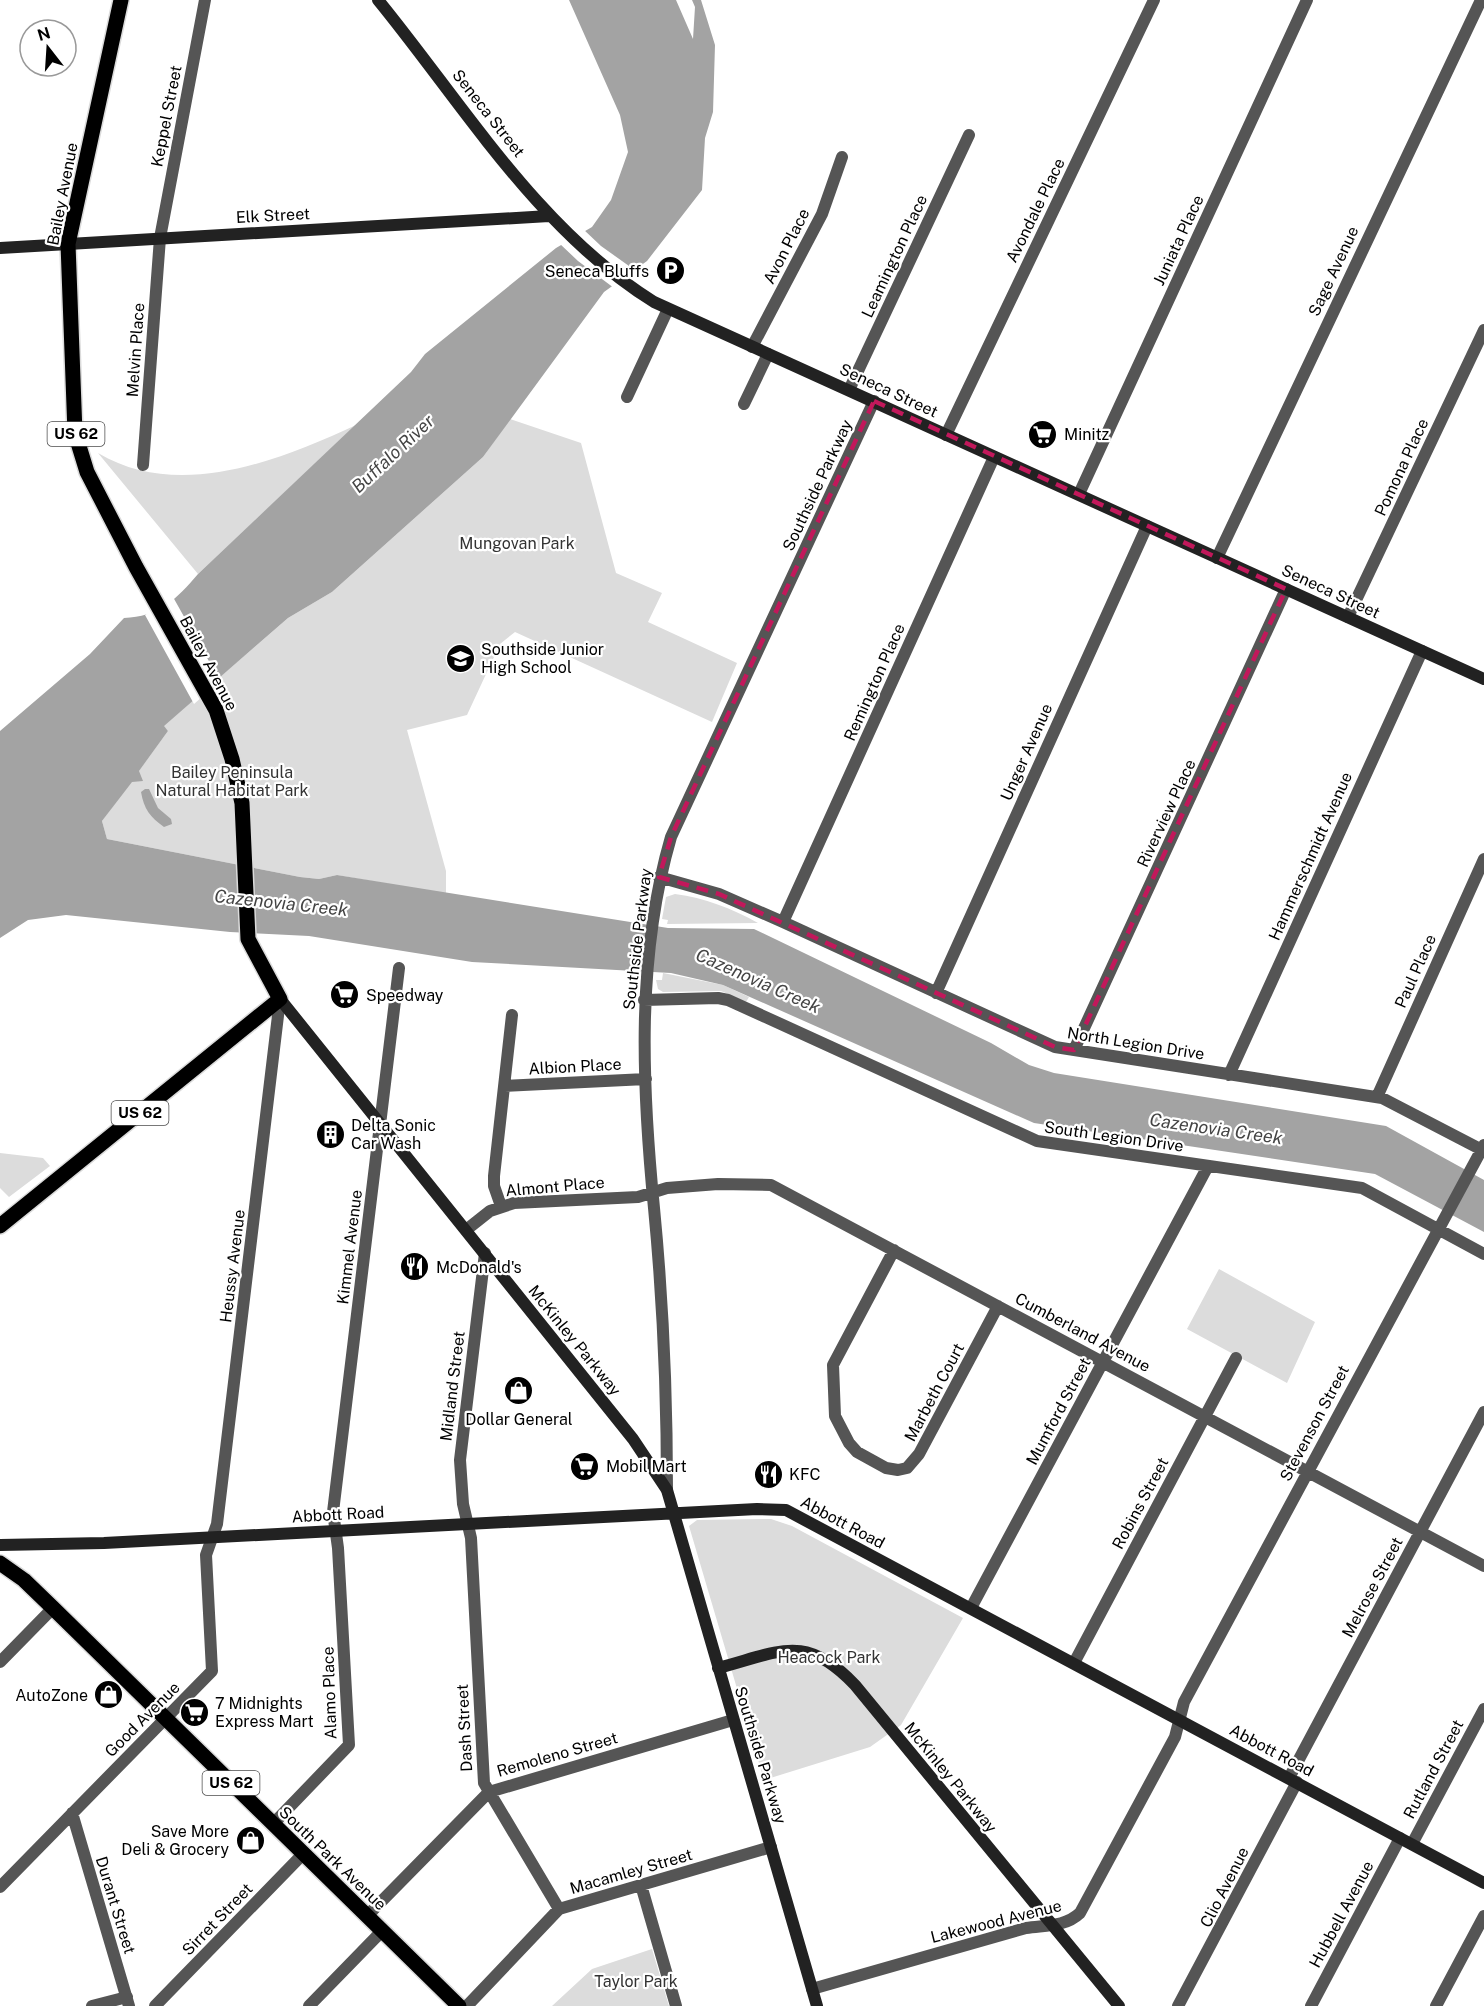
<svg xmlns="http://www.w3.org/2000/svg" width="1484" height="2006" font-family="'Public Sans',sans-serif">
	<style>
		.green { fill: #dcdcdc }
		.water { fill: #a3a3a3 }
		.pier { fill: #fff }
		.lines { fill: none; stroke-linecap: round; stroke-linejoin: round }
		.primary-casing { stroke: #dbdbdb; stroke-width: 18 }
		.street { stroke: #555; stroke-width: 12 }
		.secondary { stroke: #222; stroke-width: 12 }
		.primary { stroke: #000; stroke-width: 15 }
		.marked { fill: none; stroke: #c2185b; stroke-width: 4.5; stroke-dasharray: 12 8; stroke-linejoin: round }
		.labels { text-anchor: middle; stroke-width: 4.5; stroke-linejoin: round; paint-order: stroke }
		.shield { fill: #fff; stroke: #4c4c4c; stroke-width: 1.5 }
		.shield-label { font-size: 15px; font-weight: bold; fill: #000 }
		.street-label { font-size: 16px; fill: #000; stroke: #fff }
		.poi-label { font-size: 16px; fill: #000; stroke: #fff; text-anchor: start }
		.park-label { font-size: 16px; fill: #333; stroke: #fff }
		.water-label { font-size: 18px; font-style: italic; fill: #444; stroke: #fff }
	</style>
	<rect width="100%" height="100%" fill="#fff"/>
	<path class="green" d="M 510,419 L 581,443 L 616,573 L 662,593 L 648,622 L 737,663 L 712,722 L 515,632 L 500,644 L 467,715 L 407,730 L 446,871 L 446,894 L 337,875 L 319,879 L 300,877 L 107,839 L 102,821 L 168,731 L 163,726 L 288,618 L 332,592 L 483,457 Z
		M 356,425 L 198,574 L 98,453 C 178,501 278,461 356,425 Z
		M 675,894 C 705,898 731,908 758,923 L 667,924 L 668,920 L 662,919 L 666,897 Z
		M 663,973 L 723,985 L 749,997 L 746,1002 L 721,991 L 663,992 L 658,989 L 656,980 L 662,980 Z
		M 0,1153 L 43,1158 L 50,1166 L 9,1197 L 0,1188 Z
		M 1219,1269 L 1315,1322 L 1287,1383 L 1187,1329 Z
		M 771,1519 L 792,1526 L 963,1618 L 901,1725 L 870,1747 L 764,1780 L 689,1526 L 697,1520 Z
		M 652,1949 L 669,2006 L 552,2006 L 592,1969 Z"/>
	<path class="water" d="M 569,0 L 676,0 L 693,39 L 695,7 L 692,0 L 701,0 L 715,45 L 713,112 L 705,138 L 702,190 L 647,261 L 604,292 L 483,457 L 332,592 L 288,618 L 164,726 L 168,731 L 139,771 L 143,781 L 132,782 L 102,821 L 107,839 L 300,877 L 319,879 L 337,875 L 668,928 L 754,929 L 991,1043 L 1029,1065 L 1054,1073 L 1386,1126 L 1484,1180 L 1484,1232 L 1375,1174 L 1034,1123 L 723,985 L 671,973 L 472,962 L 309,936 L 230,932 L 66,915 L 28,920 L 0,938 L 0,731 L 90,654 L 124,618 C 158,617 177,599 198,574 L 411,372 L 425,354 L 556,248 L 592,227 L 611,200 L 628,152 L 620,115 Z
		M 145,789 L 149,789 L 158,808 L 171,819 L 172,824 L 164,827 C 150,817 144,809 141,792 Z"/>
	<path class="pier" d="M 583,229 L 601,246 L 636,271 L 614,288 L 578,261 L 559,243 Z
		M 173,597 L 220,681 L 194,704 L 145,615 Z"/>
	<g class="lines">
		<defs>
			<path id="primary" d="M 0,1226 L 280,999 L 248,939 L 242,803 L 232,759 L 216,710 L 136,567 L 87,472 L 75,433 L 68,244 L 121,0
				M 0,1563 L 24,1580 L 53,1608 L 459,2006"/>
		</defs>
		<use href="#primary" class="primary-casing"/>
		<path class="street" d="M 752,347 L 822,214 L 842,157
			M 849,390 L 969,135
			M 627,397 L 668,309
			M 744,404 L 768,354
			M 946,435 L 1154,0
			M 143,465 L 160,238 L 205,0
			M 1079,494 L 1307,0
			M 1217,558 L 1481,0
			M 1348,617 L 1484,330
			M 659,877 L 719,894 L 783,922 L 1055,1047 L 1382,1098 L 1484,1151
			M 783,922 L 994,457
			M 936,993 L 1147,526
			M 644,1000 L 718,998 L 728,1000 L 1037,1141 L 1362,1188 L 1484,1254
			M 1074,1050 L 1286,589
			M 1229,1075 L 1422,651
			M 505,1086 L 646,1079
			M 1377,1097 L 1484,859
			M 501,1206 L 494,1186 L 494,1176 L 512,1015
			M 466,1230 L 490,1211 L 514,1203 L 638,1197 L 667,1188 L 718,1184 L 771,1185 L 1484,1566
			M 894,1250 L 833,1365 L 835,1416 L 849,1443 L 857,1452 L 886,1468 L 898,1470 L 907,1468 L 919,1454 L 998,1306
			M 485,1253 L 460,1460 L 463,1504 L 471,1538 L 484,1783 L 559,1909
			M 667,1490 C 667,1397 663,1301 654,1208 C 642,1085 636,957 671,837 L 874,401
			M 971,1608 L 1208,1166
			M 0,1662 L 53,1608
			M 1074,1663 L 1236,1358
			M 1289,1778 L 1484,1412
			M 72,1813 L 129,2006
			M 273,1824 L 349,1745 L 338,1548 L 333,1512 L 399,968
			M 1412,1844 L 1484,1709
			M 641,1885 L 676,2006
			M 0,1887 L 212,1671 L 206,1555 L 217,1524 L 280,999
			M 367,1916 L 489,1792 L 733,1720
			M 812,1989 L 1026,1928 C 1046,1925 1065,1927 1080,1913 L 1175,1737 L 1184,1702 L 1484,1145
			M 92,2006 L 127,1997
			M 155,2006 L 303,1854
			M 309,2006 L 382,1931
			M 467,2006 L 559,1909 L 771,1847
			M 1178,2006 L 1297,1782
			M 1311,2006 L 1400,1838
			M 1436,2006 L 1484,1916"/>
		<path class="secondary" d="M 378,0 C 463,104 538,230 654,302 L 1484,679
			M 0,248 L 549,216
			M 280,999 L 633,1439 L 667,1490 L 817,2006
			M 0,1545 L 104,1543 L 757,1509 L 786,1510 L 1484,1883
			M 718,1668 C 780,1652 805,1632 855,1685 L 1119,2006"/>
		<use href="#primary" class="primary"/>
	</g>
	<path class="marked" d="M 874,401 L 1286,589 L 1074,1050 L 1055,1047 L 719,894 L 659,877 L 671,837 Z"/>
	<defs>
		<symbol id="parking-disc" viewBox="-11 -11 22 22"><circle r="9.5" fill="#000" stroke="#fff"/><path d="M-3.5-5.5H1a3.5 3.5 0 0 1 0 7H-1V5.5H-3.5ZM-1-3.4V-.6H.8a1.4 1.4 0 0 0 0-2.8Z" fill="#fff"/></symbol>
		<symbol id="supermarket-disc" viewBox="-11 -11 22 22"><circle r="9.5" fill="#000" stroke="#fff"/><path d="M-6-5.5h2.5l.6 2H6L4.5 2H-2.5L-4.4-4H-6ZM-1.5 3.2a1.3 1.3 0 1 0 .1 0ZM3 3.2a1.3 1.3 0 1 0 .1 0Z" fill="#fff"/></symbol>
		<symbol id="school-disc" viewBox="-11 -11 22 22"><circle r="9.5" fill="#000" stroke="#fff"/><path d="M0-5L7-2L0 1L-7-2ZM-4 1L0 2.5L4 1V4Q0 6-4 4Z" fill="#fff"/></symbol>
		<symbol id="building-disc" viewBox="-11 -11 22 22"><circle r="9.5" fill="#000" stroke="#fff"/><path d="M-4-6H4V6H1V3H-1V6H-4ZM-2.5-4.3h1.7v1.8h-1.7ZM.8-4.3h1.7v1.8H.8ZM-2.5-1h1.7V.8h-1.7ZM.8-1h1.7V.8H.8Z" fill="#fff"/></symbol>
		<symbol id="restaurant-disc" viewBox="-11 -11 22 22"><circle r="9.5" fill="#000" stroke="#fff"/><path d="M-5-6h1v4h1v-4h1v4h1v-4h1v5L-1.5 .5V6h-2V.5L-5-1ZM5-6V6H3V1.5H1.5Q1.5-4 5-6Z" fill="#fff"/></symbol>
		<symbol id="shop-disc" viewBox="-11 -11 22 22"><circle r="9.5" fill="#000" stroke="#fff"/><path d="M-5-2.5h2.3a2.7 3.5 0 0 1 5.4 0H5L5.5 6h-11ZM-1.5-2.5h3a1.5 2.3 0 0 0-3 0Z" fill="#fff"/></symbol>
	</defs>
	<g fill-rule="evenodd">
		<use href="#parking-disc" x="654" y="254" width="33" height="33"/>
		<use href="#supermarket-disc" x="1026" y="418" width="33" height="33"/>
		<use href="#school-disc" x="444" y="642" width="33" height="33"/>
		<use href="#supermarket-disc" x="328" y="978" width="33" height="33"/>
		<use href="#building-disc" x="314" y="1118" width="33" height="33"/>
		<use href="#restaurant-disc" x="398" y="1250" width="33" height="33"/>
		<use href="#shop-disc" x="502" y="1374" width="33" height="33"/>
		<use href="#supermarket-disc" x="568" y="1450" width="33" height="33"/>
		<use href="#restaurant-disc" x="752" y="1458" width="33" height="33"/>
		<use href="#shop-disc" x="92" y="1678" width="33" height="33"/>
		<use href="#supermarket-disc" x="178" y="1696" width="33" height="33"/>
		<use href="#shop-disc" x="234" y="1824" width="33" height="33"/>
	</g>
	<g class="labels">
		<g class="shield">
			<rect x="47.5" y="422" width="57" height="24" rx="4.5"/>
			<rect x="111.5" y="1101" width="57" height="24" rx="4.5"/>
			<rect x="202.5" y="1771" width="57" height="24" rx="4.5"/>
		</g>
		<g class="shield-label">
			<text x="76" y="439">US 62</text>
			<text x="140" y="1118">US 62</text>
			<text x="231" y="1788">US 62</text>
		</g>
		<g class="street-label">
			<text transform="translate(489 113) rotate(52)" y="6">Seneca Street</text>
			<text transform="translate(166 116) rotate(-79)" y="6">Keppel Street</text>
			<text transform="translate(62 194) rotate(-79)" y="6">Bailey Avenue</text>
			<text transform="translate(1035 210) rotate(-64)" y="6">Avondale Place</text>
			<text transform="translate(273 215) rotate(-3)" y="6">Elk Street</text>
			<text transform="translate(1178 240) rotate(-65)" y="6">Juniata Place</text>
			<text transform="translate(786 246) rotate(-63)" y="6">Avon Place</text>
			<text transform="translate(894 256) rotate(-65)" y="6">Leamington Place</text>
			<text transform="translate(1333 271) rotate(-65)" y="6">Sage Avenue</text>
			<text transform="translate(135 350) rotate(-86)" y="6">Melvin Place</text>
			<text transform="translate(889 390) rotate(25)" y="6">Seneca Street</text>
			<text transform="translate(1401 467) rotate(-65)" y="6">Pomona Place</text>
			<text transform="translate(817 485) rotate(-65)" y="6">Southside Parkway</text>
			<text transform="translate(1331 591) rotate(25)" y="6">Seneca Street</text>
			<text transform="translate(209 663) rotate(62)" y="6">Bailey Avenue</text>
			<text transform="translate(874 682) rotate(-66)" y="6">Remington Place</text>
			<text transform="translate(1026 752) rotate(-66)" y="6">Unger Avenue</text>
			<text transform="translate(1166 813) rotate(-65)" y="6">Riverview Place</text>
			<text transform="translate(1310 856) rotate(-66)" y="6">Hammerschmidt Avenue</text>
			<text transform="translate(637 939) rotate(-83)" y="6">Southside Parkway</text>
			<text transform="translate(1415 971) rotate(-66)" y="6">Paul Place</text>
			<text transform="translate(1136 1043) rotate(9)" y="6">North Legion Drive</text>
			<text transform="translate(575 1066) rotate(-3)" y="6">Albion Place</text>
			<text transform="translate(1114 1136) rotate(8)" y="6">South Legion Drive</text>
			<text transform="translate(555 1186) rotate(-5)" y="6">Almont Place</text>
			<text transform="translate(349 1247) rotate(-83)" y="6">Kimmel Avenue</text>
			<text transform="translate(232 1266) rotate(-83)" y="6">Heussy Avenue</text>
			<text transform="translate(1083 1332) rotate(28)" y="6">Cumberland Avenue</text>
			<text transform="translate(575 1340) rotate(51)" y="6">McKinley Parkway</text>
			<text transform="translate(452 1386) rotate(-83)" y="6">Midland Street</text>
			<text transform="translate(934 1392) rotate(-62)" y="6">Marbeth Court</text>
			<text transform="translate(1058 1411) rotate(-62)" y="6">Mumford Street</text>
			<text transform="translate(1314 1423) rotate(-62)" y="6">Stevenson Street</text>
			<text transform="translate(1140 1503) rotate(-62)" y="6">Robins Street</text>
			<text transform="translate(338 1514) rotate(-3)" y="6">Abbott Road</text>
			<text transform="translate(843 1522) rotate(28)" y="6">Abbott Road</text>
			<text transform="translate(1372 1587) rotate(-62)" y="6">Melrose Street</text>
			<text transform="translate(329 1693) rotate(-92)" y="6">Alamo Place</text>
			<text transform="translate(142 1719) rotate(-45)" y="6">Good Avenue</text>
			<text transform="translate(464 1728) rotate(-93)" y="6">Dash Street</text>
			<text transform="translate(1272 1750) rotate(28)" y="6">Abbott Road</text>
			<text transform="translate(557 1754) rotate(-16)" y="6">Remoleno Street</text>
			<text transform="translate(761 1755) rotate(73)" y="6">Southside Parkway</text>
			<text transform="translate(1433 1769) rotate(-62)" y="6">Rutland Street</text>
			<text transform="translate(951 1777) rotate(51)" y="6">McKinley Parkway</text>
			<text transform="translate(333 1858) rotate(44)" y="6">South Park Avenue</text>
			<text transform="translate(631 1871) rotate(-16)" y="6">Macamley Street</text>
			<text transform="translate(1224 1887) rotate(-63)" y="6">Clio Avenue</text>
			<text transform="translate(116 1905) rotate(73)" y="6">Durant Street</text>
			<text transform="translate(1341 1914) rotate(-62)" y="6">Hubbell Avenue</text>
			<text transform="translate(217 1919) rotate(-46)" y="6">Sirret Street</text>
			<text transform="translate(996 1921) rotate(-14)" y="6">Lakewood Avenue</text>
		</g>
		<g class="poi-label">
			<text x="649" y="277" text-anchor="end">Seneca Bluffs</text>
			<text x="1064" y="440">Minitz</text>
			<text x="481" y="655">Southside Junior<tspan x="481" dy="18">High School</tspan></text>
			<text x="366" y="1001">Speedway</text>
			<text x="351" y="1131">Delta Sonic<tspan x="351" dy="18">Car Wash</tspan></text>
			<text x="436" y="1273">McDonald's</text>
			<text x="519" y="1425" text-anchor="middle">Dollar General</text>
			<text x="606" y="1472">Mobil Mart</text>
			<text x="789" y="1480">KFC</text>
			<text x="88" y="1701" text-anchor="end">AutoZone</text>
			<text x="215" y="1709">7 Midnights<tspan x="215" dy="18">Express Mart</tspan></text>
			<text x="229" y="1837" text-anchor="end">Save More<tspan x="229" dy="18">Deli &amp; Grocery</tspan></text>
		</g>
		<g class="park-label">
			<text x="517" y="549">Mungovan Park</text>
			<text x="232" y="778">Bailey Peninsula<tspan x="232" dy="18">Natural Habitat Park</tspan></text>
			<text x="829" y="1663">Heacock Park</text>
			<text x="636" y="1987">Taylor Park</text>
		</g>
		<g class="water-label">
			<text transform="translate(393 454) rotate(-43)" y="6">Buffalo River</text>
			<text transform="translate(281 903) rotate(6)" y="6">Cazenovia Creek</text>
			<text transform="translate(758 981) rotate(24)" y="6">Cazenovia Creek</text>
			<text transform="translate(1216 1129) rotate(8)" y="6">Cazenovia Creek</text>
		</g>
	</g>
	<g transform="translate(48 48) rotate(343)"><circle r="28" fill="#ffffff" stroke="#999999" stroke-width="1.5"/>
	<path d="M0-4.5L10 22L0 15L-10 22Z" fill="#000000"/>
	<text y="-9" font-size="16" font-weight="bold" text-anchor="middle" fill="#000000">N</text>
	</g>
</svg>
